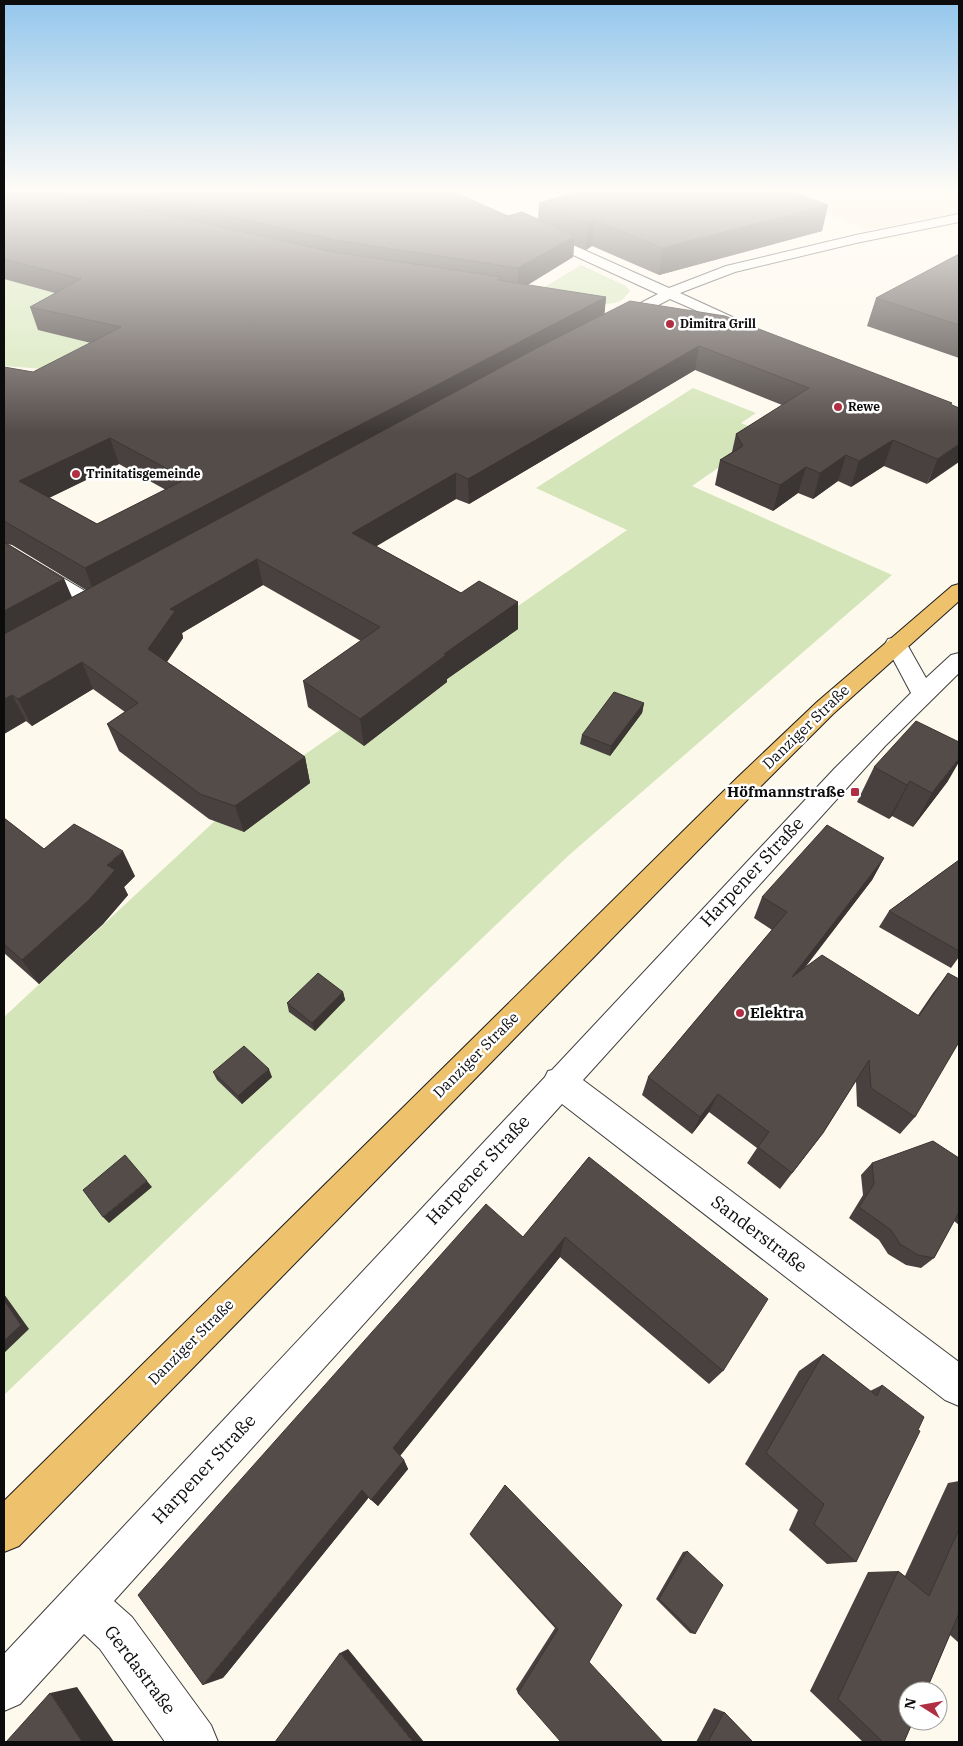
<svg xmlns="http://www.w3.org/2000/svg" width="963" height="1746" font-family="'IBM Plex Serif',serif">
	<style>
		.farmland { fill: #f2ebcf }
		.green { fill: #d4e5b9 }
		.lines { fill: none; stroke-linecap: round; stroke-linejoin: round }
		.minor-casing { stroke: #3f3f3f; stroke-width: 2 }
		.major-casing { stroke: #1d1d1d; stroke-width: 2 }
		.minor { fill: #fff; fill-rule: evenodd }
		.major { fill: #eec16c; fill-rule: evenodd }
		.wall { fill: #48413f; fill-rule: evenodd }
		.shaded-wall { fill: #3b3533 }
		.building { fill: #544c49; stroke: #3b3533; fill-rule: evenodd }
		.poi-dot { fill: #b12f42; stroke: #fff; stroke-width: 2 }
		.labels { text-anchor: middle; stroke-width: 5; stroke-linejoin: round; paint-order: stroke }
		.far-poi-label { font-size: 12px; font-weight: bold; fill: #0c0c0c; stroke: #fff; text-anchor: start }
		.street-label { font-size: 15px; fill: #0c0c0c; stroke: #fff }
		.poi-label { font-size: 15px; font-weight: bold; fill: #0c0c0c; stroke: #fff; text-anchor: end }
		.near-street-label { font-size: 18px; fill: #0c0c0c; stroke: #fff }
	</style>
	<rect width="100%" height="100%" fill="#fef9ed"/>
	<path class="farmland" d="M 762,189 L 959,189 L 959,213 L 867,230 Z"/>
	<path class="green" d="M 4,237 L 205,326 L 97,373 L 4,366 Z
		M 581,265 L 626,286 L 630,291 C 628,293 625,298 622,300 C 604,311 555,297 535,293 Z
		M 693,388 L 756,413 L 741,423 L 767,434 L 692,486 L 892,575 L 568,856 L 4,1395 L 4,1017 L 231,806 L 627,530 L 536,488 Z"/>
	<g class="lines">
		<defs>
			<path id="minor" d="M 959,214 L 959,222 L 856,243 L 735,272 L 680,293 L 752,326 L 754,329 L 752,332 L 747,333 L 670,299 L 620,325 L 610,325 L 608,322 L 610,319 L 658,294 L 536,238 L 534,235 L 540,231 L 544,232 L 669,288 L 726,266 L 856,235 Z
				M 4,545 L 11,547 L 102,601 L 105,606 L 102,611 L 94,612 L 86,611 L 4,559 Z
				M 896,637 L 904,639 L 926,678 L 951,655 L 959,653 L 959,673 L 885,746 L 583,1080 L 959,1362 L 959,1406 L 945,1400 L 562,1104 L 114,1601 L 132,1617 L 211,1725 L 218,1742 L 165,1742 L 100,1649 L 84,1634 L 20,1704 L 4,1711 L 4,1654 L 545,1077 L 548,1071 L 552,1070 L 835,768 L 911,693 L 885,644 L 888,639 Z"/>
			<path id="major" d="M 959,584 L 959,601 L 833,714 L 756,791 L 19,1546 L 4,1552 L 4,1501 L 738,777 L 817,702 L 952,586 Z"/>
		</defs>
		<use href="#minor" class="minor-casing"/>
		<use href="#major" class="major-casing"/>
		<use href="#minor" class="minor"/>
		<use href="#major" class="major"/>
	</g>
	<path class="wall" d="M 4,189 L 446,189 L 508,216 L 538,220 L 539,203 L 828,205 L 822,231 L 659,275 L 592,246 L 586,250 L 574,245 L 573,257 L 527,285 L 606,297 L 604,314 L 951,405 L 959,408 L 927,484 L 884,466 L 851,487 L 838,481 L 813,499 L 798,493 L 773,511 L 715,485 L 720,460 L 732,452 L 736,434 L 782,405 L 695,370 L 469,504 L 456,499 L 376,546 L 461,593 L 518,602 L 518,629 L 447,679 L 447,682 L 364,746 L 308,707 L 303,681 L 361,641 L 263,585 L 182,633 L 183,638 L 167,662 L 305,757 L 310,783 L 244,832 L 209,819 L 119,751 L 107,724 L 125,712 L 93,689 L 32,726 L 26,721 L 4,734 L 4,367 L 33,372 L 91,343 L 38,330 L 30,307 L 55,293 L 4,279 ZM 119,464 L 166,490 L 97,524 L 49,498 ZM 7,544 L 12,545 L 86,590 L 72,597 L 64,579 Z
		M 959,254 L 959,358 L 867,326 L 876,298 Z
		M 644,703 L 642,713 L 610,756 L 580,744 L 582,735 Z
		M 874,767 L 948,781 L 913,827 L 892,816 L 889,819 L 857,802 Z
		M 4,818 L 44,849 L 135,876 L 124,887 L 128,895 L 103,924 L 39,984 L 4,953 Z
		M 884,858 L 872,880 L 804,969 L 918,1015 L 933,993 L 948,973 L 915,1117 L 900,1134 L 857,1106 L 856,1081 L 823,1133 L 780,1189 L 747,1163 L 757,1148 L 709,1112 L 692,1134 L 642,1095 L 648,1077 L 772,930 L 754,918 L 762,897 Z
		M 959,860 L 959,957 L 951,968 L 879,927 L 889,911 Z
		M 343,992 L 345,1000 L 315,1031 L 289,1012 L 287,1003 Z
		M 213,1072 L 272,1077 L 242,1104 L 217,1080 Z
		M 589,1157 L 723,1371 L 709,1384 L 560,1257 L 400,1456 L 404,1460 L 408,1469 L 378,1506 L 369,1497 L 223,1678 L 523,1237 Z
		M 959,1158 L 959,1225 L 954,1221 L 934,1258 L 921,1268 L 906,1265 L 888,1254 L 879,1240 L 849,1218 L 863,1195 L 861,1175 L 872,1163 Z
		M 823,1354 L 870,1391 L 882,1385 L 918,1430 L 856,1562 L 827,1564 L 789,1530 L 798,1510 L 745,1464 L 799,1371 Z
		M 959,1481 L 959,1643 L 950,1635 L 904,1742 L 863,1742 L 810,1691 L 868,1572 L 898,1571 L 905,1576 L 948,1483 Z
		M 470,1534 L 589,1662 L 518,1693 L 516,1689 L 555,1628 L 471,1536 Z
		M 687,1551 L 695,1634 L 690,1633 L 656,1599 L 683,1552 Z
		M 714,1708 L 724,1712 L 753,1742 L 696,1742 Z"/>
	<path class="shaded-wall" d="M 828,205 L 822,231 L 659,275 L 662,248 Z
		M 594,220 L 592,246 L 586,250 L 588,223 Z
		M 575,236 L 573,257 L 518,291 L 518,268 Z
		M 606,297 L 604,320 L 95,595 L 85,568 Z
		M 699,346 L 695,370 L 469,504 L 468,479 Z
		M 110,438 L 119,464 L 30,507 L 19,481 Z
		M 893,440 L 884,466 L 851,487 L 859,461 Z
		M 959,444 L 959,462 L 927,484 L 937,459 Z
		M 846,455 L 838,481 L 813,499 L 820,473 Z
		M 806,467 L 798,493 L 773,511 L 780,485 Z
		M 456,473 L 456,499 L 355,559 L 352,533 Z
		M 257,559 L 263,585 L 182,633 L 183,638 L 158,675 L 148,649 L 170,609 Z
		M 64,579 L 75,606 L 4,645 L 4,611 Z
		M 518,602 L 518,629 L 447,679 L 447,682 L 364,746 L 360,719 L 444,654 Z
		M 82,662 L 93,689 L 32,726 L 18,699 Z
		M 12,695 L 26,721 L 4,734 L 4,699 Z
		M 644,703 L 642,713 L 610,756 L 611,746 Z
		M 305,757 L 310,783 L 244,832 L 235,806 Z
		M 959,758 L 959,762 L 948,781 L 913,827 L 932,793 Z
		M 910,781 L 892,816 L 889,819 L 907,785 Z
		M 123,851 L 135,876 L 124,887 L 128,895 L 103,924 L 39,984 L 22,960 L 107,865 Z
		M 884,858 L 872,880 L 781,998 L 792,977 Z
		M 343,992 L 345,1000 L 315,1031 L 312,1023 Z
		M 269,1069 L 272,1077 L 242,1104 L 238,1096 Z
		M 718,1094 L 709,1112 L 692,1134 L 700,1117 Z
		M 147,1181 L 152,1187 L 109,1223 L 103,1217 Z
		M 565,1237 L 560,1257 L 399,1457 L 393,1448 Z
		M 4,1294 L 29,1329 L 4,1353 Z
		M 404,1460 L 408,1469 L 378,1506 L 371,1500 Z
		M 362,1490 L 370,1496 L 223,1678 L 203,1685 Z
		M 348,1649 L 424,1742 L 413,1742 L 340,1653 Z
		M 77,1687 L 114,1742 L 82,1742 L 50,1693 Z"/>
	<path class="building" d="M 4,189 L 13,189 L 129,206 L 333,252 L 502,277 L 497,280 L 606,297 L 85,568 L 4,521 L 4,367 L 33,372 L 121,327 L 30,307 L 81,279 L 4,259 ZM 110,438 L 186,479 L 97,524 L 19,481 Z
		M 95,189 L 446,189 L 508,216 L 522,212 L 575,236 L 518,268 L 334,240 L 130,194 Z
		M 588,189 L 785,189 L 828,205 L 662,248 L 594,220 L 588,223 L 539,203 Z
		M 959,254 L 959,325 L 876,298 Z
		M 630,301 L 725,316 L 952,403 L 950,404 L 959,408 L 959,444 L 937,459 L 893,440 L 859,461 L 846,455 L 820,473 L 806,467 L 780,485 L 720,460 L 743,446 L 736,434 L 809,388 L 699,346 L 468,479 L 456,473 L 352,533 L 461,593 L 479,581 L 518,602 L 444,654 L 446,655 L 360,719 L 303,681 L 380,627 L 257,559 L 170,609 L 175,611 L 148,649 L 305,757 L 235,806 L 200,794 L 107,724 L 138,703 L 82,662 L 18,699 L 12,695 L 4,699 L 4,634 L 537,348 Z
		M 4,542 L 64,579 L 4,611 Z
		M 614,692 L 644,703 L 611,746 L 582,735 Z
		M 916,721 L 959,742 L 959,758 L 932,793 L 910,781 L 907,785 L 874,767 Z
		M 4,818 L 44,849 L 74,824 L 123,851 L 107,865 L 115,870 L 89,900 L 22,960 L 4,944 Z
		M 827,825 L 884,858 L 792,977 L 822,955 L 919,1016 L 948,973 L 959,979 L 959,1042 L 915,1117 L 871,1088 L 869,1060 L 823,1133 L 792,1173 L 758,1147 L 769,1132 L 718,1094 L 700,1117 L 648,1077 L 787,912 L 762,897 Z
		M 959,860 L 959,951 L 889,911 Z
		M 318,973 L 343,992 L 312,1023 L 287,1003 Z
		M 244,1046 L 269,1069 L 238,1096 L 213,1072 Z
		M 933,1141 L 959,1158 L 959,1212 L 934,1258 L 918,1255 L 900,1244 L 891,1230 L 859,1207 L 874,1184 L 872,1163 Z
		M 125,1155 L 147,1181 L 103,1217 L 83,1190 Z
		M 589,1157 L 768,1299 L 723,1371 L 565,1237 L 393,1448 L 404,1460 L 371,1500 L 362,1490 L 203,1685 L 138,1595 L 486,1204 L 523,1237 Z
		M 4,1300 L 21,1325 L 4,1341 Z
		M 823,1354 L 877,1396 L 882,1385 L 924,1417 L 918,1430 L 920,1431 L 856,1562 L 814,1524 L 824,1504 L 766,1453 Z
		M 505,1485 L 622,1605 L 589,1662 L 663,1742 L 561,1742 L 518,1693 L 558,1629 L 470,1534 Z
		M 959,1529 L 959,1613 L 926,1691 L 908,1691 L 908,1721 L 913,1721 L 904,1742 L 883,1742 L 838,1699 L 898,1571 L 929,1596 Z
		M 687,1551 L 723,1585 L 695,1634 L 659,1599 Z
		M 340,1653 L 413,1742 L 275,1742 Z
		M 50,1693 L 82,1742 L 6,1742 Z
		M 724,1712 L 753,1742 L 708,1742 Z"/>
	<linearGradient id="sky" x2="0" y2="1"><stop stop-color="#93c6ec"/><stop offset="0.44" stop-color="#fffcf7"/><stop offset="1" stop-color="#fffcf7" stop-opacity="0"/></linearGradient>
	<rect width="963" height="433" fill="url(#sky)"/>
	<g class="poi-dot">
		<circle cx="670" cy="324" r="5"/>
		<circle cx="838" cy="407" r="5"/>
		<circle cx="76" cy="474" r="5"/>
		<rect x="850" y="787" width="10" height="10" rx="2.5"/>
		<circle cx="740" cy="1013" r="5"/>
	</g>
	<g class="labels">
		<g class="far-poi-label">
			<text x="680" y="328">Dimitra Grill</text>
			<text x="848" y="411">Rewe</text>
			<text x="86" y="478">Trinitatisgemeinde</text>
		</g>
		<g class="street-label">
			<text transform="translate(806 727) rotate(-44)" y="5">Danziger Straße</text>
			<text transform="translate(476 1055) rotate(-45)" y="5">Danziger Straße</text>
			<text transform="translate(191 1342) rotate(-45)" y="5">Danziger Straße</text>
		</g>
		<g class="poi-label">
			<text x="845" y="797">Höfmannstraße</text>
			<text x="750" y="1018" text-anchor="start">Elektra</text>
		</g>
		<g class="near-street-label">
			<text transform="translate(752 872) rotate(-47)" y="6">Harpener Straße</text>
			<text transform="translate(478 1170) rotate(-47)" y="6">Harpener Straße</text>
			<text transform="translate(759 1234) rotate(37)" y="6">Sanderstraße</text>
			<text transform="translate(204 1469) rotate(-47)" y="6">Harpener Straße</text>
			<text transform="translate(140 1670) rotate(53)" y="6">Gerdastraße</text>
		</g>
	</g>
	<rect width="963" height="1746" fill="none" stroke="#0c0c0c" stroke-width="10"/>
	<g transform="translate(923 1706) rotate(281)"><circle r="24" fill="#ffffff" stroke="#9e9e9e"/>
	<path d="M0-4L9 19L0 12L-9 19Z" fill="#b12f42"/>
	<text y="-8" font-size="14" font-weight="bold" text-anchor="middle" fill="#0c0c0c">N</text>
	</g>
</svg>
